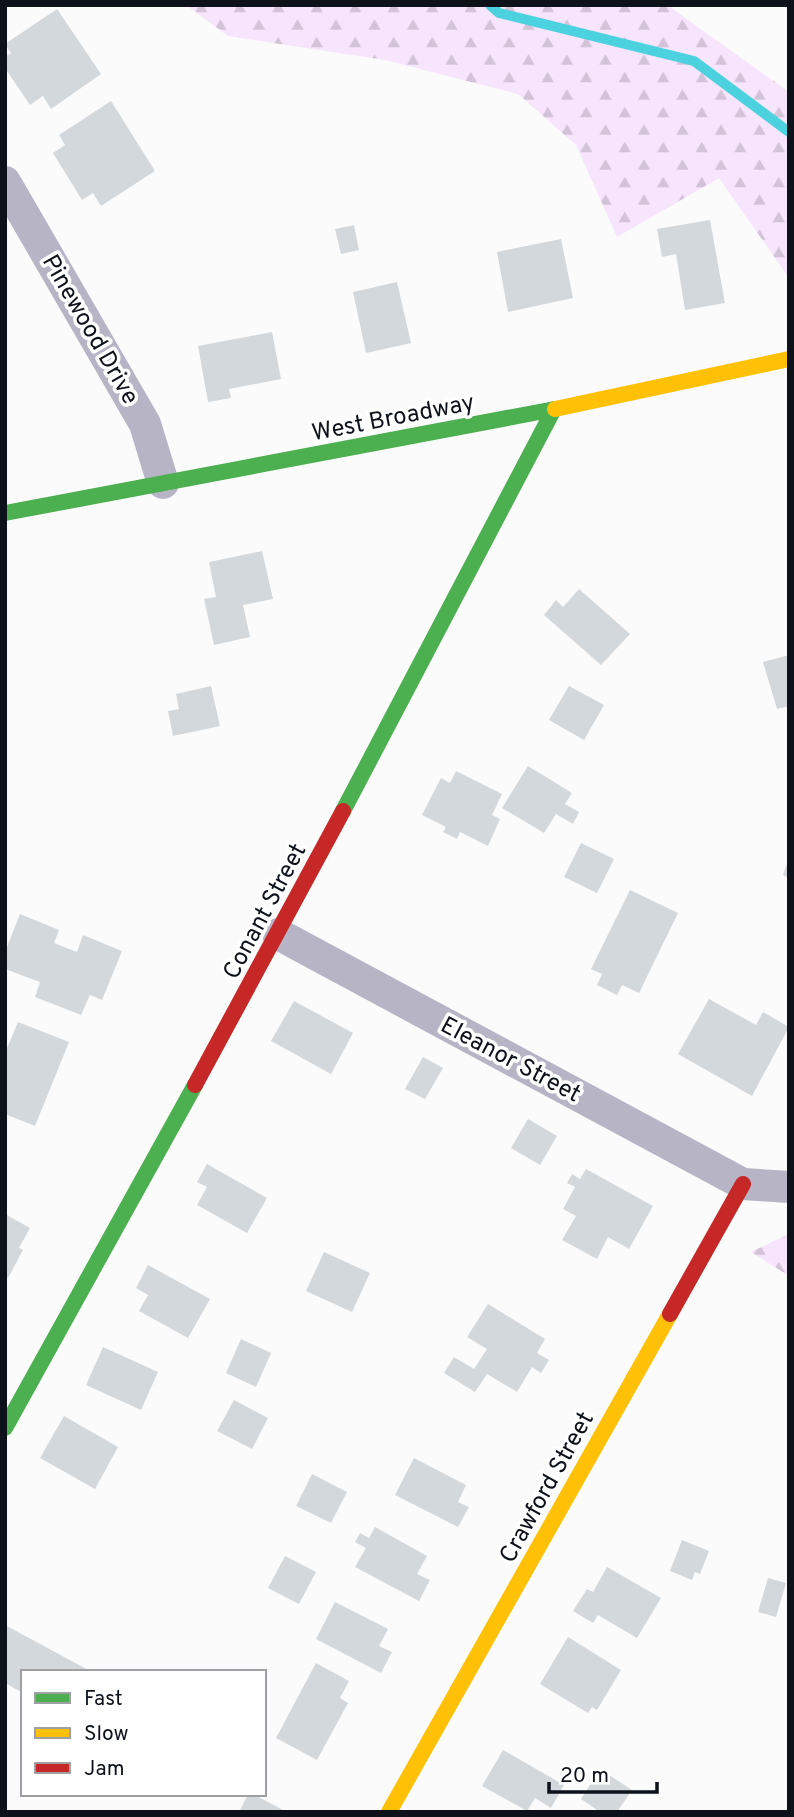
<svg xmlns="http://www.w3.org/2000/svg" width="794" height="1817" font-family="Overpass,sans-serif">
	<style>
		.forest { fill: url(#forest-firs) }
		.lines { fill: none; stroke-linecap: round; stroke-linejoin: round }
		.stream { stroke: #4bd2de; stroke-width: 10 }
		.building { fill: #d3d8dc }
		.street { stroke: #b7b4c5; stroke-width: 32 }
		.fast { stroke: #4caf50; stroke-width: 16 }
		.slow { stroke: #ffc107; stroke-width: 16 }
		.jam { stroke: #c62828; stroke-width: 16 }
		.labels { text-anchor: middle; stroke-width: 7; stroke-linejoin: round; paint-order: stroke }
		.street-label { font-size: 24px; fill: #0c111a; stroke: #fff }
	</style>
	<defs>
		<pattern id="forest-firs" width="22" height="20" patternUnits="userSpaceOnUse" patternTransform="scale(1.75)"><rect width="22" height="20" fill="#f7e4fd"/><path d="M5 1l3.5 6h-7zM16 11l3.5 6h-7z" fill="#d3c3d8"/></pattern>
	</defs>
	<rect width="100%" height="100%" fill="#fbfbfb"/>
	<path class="forest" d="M 186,5 L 667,5 L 789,92 L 789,278 L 719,178 L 617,237 L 576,145 L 518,94 L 385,60 L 228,36 Z
		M 789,1234 L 789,1276 L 751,1252 Z"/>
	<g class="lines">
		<path class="stream" d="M 490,5 L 499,13 L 694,61 L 789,132"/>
	</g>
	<path class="building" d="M 57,9 L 101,74 L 51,109 L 43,96 L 30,105 L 5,68 L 5,57 L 11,53 L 5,44 Z
		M 111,101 L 155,171 L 101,206 L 93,193 L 82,200 L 53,153 L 65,145 L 59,135 Z
		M 710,220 L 725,303 L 685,310 L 676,254 L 662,257 L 657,229 Z
		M 354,225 L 359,250 L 341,254 L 335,229 Z
		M 561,239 L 573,298 L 508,312 L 497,252 Z
		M 397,282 L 411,343 L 366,353 L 353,292 Z
		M 272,332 L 281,379 L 229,389 L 231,398 L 208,402 L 198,346 Z
		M 262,551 L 273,599 L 243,605 L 250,637 L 214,645 L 204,599 L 216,597 L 209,562 Z
		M 579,589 L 630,634 L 601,665 L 544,615 L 556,600 L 563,607 Z
		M 789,655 L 789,706 L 777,709 L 763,662 Z
		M 211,686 L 220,726 L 173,736 L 168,711 L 179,709 L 176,694 Z
		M 569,686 L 604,705 L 584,740 L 549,720 Z
		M 528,766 L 572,793 L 565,804 L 579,812 L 573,824 L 556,814 L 544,833 L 502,808 Z
		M 456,771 L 502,794 L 492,815 L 500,819 L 488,846 L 460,832 L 457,839 L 443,832 L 446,827 L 422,815 L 441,778 L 450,783 Z
		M 581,843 L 614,859 L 597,893 L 564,877 Z
		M 788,860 L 789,860 L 789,878 L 783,875 Z
		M 630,890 L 678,913 L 639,993 L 622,985 L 617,995 L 597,985 L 602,974 L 591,969 Z
		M 20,914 L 59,930 L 54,943 L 77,952 L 83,935 L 122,951 L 102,1000 L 90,995 L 81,1015 L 35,997 L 40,982 L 5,969 L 5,952 Z
		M 709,999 L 756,1025 L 763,1012 L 789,1027 L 752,1096 L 678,1054 Z
		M 294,1001 L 353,1033 L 331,1074 L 271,1041 Z
		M 18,1022 L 69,1042 L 35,1126 L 5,1114 L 5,1053 Z
		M 423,1057 L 443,1068 L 425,1099 L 405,1089 Z
		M 528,1119 L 557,1136 L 540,1165 L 511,1148 Z
		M 207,1164 L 267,1198 L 247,1233 L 197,1205 L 207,1187 L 197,1182 Z
		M 586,1169 L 653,1206 L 629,1249 L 608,1237 L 597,1259 L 562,1240 L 576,1216 L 563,1209 L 575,1187 L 567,1183 L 572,1174 L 580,1179 Z
		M 5,1214 L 30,1228 L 19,1248 L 23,1250 L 8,1278 L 5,1276 Z
		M 324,1252 L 370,1273 L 352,1312 L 306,1291 Z
		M 148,1265 L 210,1299 L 188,1338 L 139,1311 L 148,1295 L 136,1288 Z
		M 488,1304 L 545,1339 L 537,1353 L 549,1360 L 541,1373 L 532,1367 L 517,1392 L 487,1374 L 475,1392 L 444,1373 L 454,1357 L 474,1369 L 487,1349 L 467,1337 Z
		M 241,1339 L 271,1353 L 256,1387 L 226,1373 Z
		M 103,1347 L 158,1372 L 141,1410 L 86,1385 Z
		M 234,1400 L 268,1418 L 252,1449 L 217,1431 Z
		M 64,1416 L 118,1447 L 95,1489 L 40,1458 Z
		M 414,1458 L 466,1485 L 458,1502 L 469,1507 L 458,1527 L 395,1495 Z
		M 312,1474 L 347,1492 L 331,1523 L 296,1506 Z
		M 375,1527 L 427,1556 L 417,1574 L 430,1580 L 419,1601 L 355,1567 L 366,1548 L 355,1542 L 360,1533 L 369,1538 Z
		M 682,1540 L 709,1551 L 700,1574 L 695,1572 L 692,1580 L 670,1571 Z
		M 285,1556 L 316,1572 L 299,1604 L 268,1588 Z
		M 607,1567 L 661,1598 L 637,1638 L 598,1615 L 593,1623 L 573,1611 L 587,1589 L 593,1592 Z
		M 768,1578 L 786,1583 L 776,1617 L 758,1612 Z
		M 335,1602 L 388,1629 L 379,1646 L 392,1652 L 381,1673 L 316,1639 Z
		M 5,1625 L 92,1672 L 23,1672 L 23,1693 L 5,1683 Z
		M 568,1637 L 621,1670 L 597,1710 L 592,1707 L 588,1713 L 540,1684 Z
		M 316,1663 L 349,1681 L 340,1698 L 348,1703 L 317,1760 L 276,1738 Z
		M 503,1750 L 564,1785 L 551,1808 L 535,1798 L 527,1811 L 482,1786 Z
		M 600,1769 L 632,1790 L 617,1812 L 600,1812 L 581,1799 Z
		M 248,1794 L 253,1794 L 287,1812 L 239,1812 Z"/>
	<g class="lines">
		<path class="street" d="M 5,182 L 145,424 L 163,483
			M 278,934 L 743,1184 L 789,1187"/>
		<path class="fast" d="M 5,513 L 555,409
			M 343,811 L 554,409
			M 5,1428 L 195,1085"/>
		<path class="slow" d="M 555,409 L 789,359
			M 389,1812 L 670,1314"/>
		<path class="jam" d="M 195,1085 L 343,811
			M 670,1314 L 743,1184"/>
	</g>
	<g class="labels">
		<g class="street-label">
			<text transform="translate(91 329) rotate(60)" y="8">Pinewood Drive</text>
			<text transform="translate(393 417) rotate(-11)" y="8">West Broadway</text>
			<text transform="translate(264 911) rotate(-62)" y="8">Conant Street</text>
			<text transform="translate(511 1059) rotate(28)" y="8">Eleanor Street</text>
			<text transform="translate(546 1487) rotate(-61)" y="8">Crawford Street</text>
		</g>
	</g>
	<rect width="794" height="1817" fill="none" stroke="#0c111a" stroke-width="14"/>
	<rect x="21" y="1670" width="245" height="126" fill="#ffffff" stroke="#9ea0a3" stroke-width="2"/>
	<rect x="35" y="1693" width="35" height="10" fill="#4caf50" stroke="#9ea0a3" stroke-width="2"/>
	<text x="84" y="1705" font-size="21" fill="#0c111a">Fast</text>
	<rect x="35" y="1728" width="35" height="10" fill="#ffc107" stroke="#9ea0a3" stroke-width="2"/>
	<text x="84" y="1740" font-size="21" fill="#0c111a">Slow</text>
	<rect x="35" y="1763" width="35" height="10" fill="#c62828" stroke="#9ea0a3" stroke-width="2"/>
	<text x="84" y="1775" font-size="21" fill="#0c111a">Jam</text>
	<path d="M549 1782v10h108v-10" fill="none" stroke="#0c111a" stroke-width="3.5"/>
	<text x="560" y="1782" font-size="21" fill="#0c111a" stroke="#ffffff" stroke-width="5" paint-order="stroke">20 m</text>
</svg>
